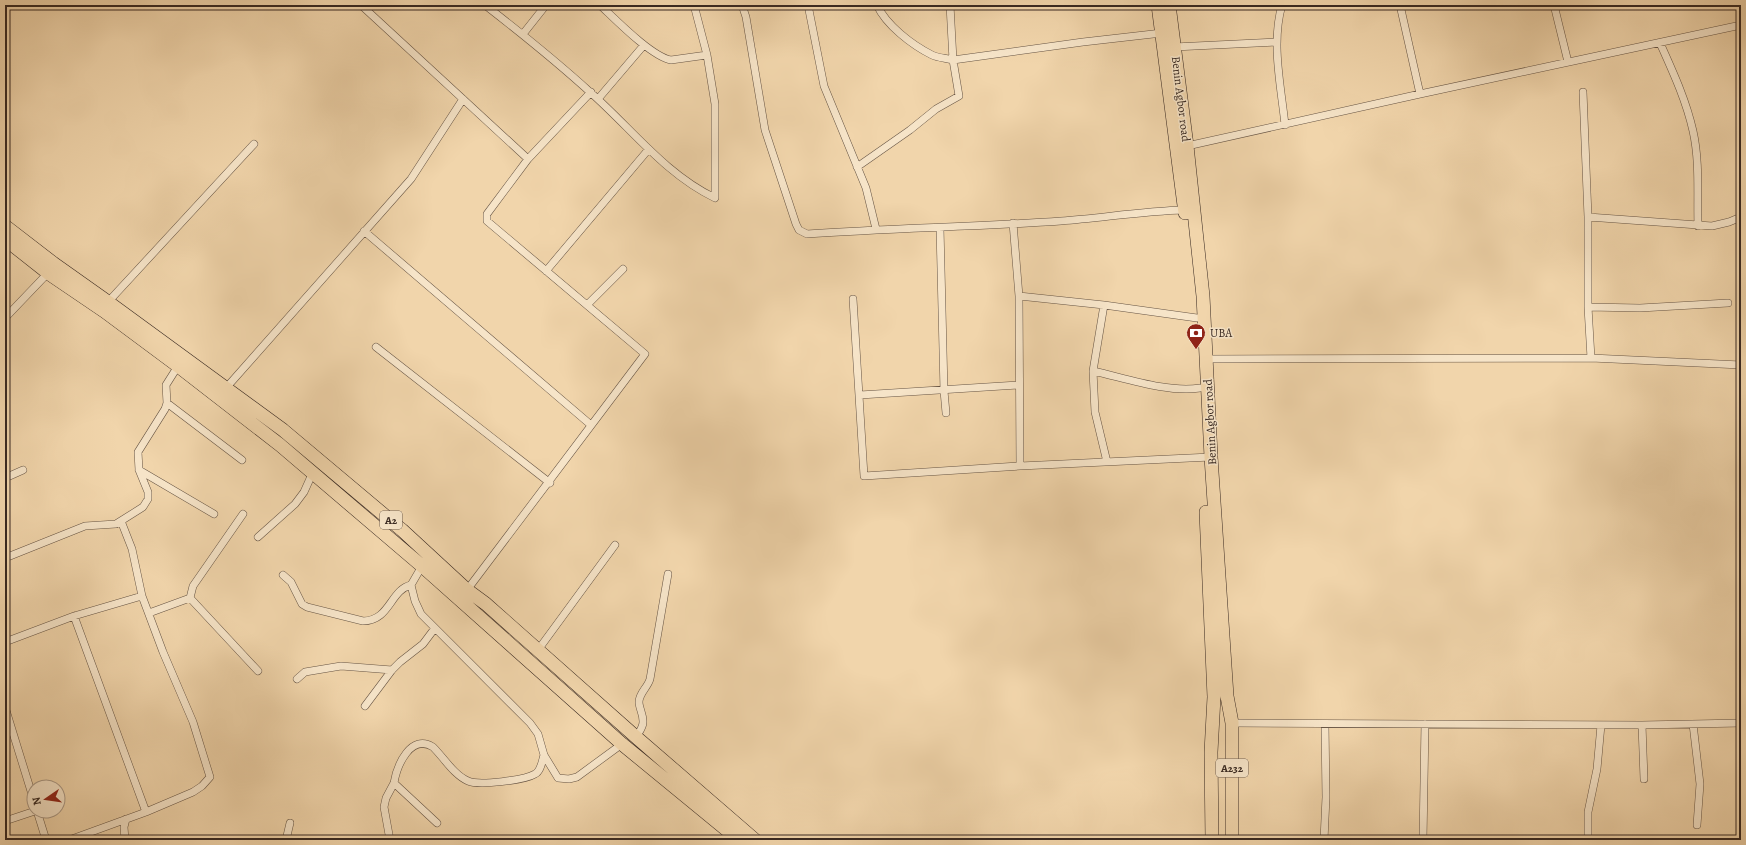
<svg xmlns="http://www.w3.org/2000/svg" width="1746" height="845" font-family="Alegreya,serif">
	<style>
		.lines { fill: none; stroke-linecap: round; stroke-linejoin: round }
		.street-casing { stroke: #665444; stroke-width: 8 }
		.highway-casing { stroke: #382922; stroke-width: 14 }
		.street { stroke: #f6e4c8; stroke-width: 7 }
		.highway { stroke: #f1d5ab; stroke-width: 13 }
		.labels { text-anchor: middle; stroke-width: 3; stroke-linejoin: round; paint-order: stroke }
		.shield { fill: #f6e4c8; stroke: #716154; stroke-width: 1 }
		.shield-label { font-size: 11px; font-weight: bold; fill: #382922 }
		.street-label { font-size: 12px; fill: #382922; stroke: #f6e4c8 }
		.poi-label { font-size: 12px; fill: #382922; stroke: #f6e4c8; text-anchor: start }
	</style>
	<rect width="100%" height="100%" fill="#f1d5ab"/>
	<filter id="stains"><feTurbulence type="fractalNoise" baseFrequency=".005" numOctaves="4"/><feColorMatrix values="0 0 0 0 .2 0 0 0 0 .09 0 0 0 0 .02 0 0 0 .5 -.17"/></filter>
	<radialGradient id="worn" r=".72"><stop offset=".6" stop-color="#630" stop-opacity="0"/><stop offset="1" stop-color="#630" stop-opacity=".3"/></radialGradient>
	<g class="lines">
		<defs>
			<path id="street" d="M 361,5 L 528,159
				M 485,5 C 521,33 557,62 590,92 C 631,128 665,174 715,198 L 715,104 L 707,55 L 694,5
				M 600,5 C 615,19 652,57 671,60 L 707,55
				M 742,5 L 746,17 L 765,130 L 796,224 L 799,230 L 807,234 C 891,228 976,227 1061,221 C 1102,218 1143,211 1184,210
				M 808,5 L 824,86 L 866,188 L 876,229
				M 877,5 C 886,25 912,45 932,55 C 938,58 947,58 953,60 L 1083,42 L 1162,33
				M 1282,5 C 1271,43 1281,86 1285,125
				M 1400,5 L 1420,94
				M 1554,5 L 1568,62
				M 523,34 L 546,5
				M 1660,43 C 1673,72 1686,100 1693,131 C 1700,162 1697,195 1698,226
				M 1174,47 L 1276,42
				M 1583,92 L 1588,217 L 1588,307 L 1591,358
				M 598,99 L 644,45
				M 1187,146 L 1420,94 L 1741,25
				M 857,167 L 910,130 L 936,109 L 959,96 L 953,60 L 950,5
				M 1588,217 L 1712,226 L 1729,222 L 1741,217
				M 1013,223 L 1019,296 L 1020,466
				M 940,228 L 944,391 L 946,413
				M 364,231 L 591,425
				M 546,271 L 648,150
				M 1019,296 L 1104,305 L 1197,318
				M 853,299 L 864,476 L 1020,466 L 1211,457
				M 108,302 L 254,144
				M 587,305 L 623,269
				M 1104,305 L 1093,371 L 1095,412 L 1107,462
				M 1588,307 L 1640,308 L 1728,303
				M 5,318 L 48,273
				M 376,347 L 550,483
				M 1206,359 L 1591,358 L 1741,365
				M 1093,371 C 1125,378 1167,393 1200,388
				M 226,388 L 411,179 L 463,99
				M 860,395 L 1018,385
				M 167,403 L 242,460
				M 139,470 L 214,514
				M 5,478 L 23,470
				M 258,537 L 295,504 L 304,492 L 313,472
				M 5,558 L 85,526 L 116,524 L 143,507 L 148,499 L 148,492 L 139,470 L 138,452 L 165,409 L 167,403 L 166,385 L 178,366
				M 422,566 L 411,585 L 415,601 L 421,614 L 530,723 L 538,734 L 544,755 L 558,778 L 569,779 L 577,777 L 622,744
				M 283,575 L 291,582 L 302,604 L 307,607 L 363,621 C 390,621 390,590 411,585
				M 467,590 L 645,354 L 487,221 L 487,214 L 528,159 L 591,92
				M 190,598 L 193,586 L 243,514
				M 149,613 L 190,598 L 258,671
				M 74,616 L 146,812
				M 5,642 L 74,616 L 142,596
				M 538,650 L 615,545
				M 297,679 L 305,672 L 341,666 L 392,670
				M 365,706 L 392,670 L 400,662 L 423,644 L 435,628
				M 5,707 L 34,801
				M 1232,723 L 1642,725 L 1741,723
				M 1693,724 L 1700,784 L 1697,825
				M 1642,725 L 1644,779
				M 636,737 C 643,727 645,723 641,711 C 640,708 639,704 639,702 C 639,693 648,687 650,679 L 668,574
				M 37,811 L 46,840
				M 5,821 L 35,811
				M 437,823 L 394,783 C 397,765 411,733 433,747 C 444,758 454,775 468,781 C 479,786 525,780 535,774 C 541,771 542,761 544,755
				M 69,840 L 146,812 L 193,792 L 202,786 L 210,777 L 193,722 L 163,652 L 142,596 L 132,549 L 121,521
				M 125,840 L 124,827 L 126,819
				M 286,840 L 290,823
				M 390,840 L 384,807 L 386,798 L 394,783
				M 1324,840 L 1326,797 L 1325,724
				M 1423,840 L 1425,724
				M 1588,840 L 1588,812 L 1597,769 L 1601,725"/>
			<path id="highway" d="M 1158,5 L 1185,213
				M 1169,5 L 1187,146 L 1203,296 L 1211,457 L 1227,696 L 1232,723 L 1232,840
				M 5,226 L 53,263 L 108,302 L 283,430 L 402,530 L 467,590 L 486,604 L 636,737 L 755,840
				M 5,239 L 48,273 L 104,311 L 178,366 L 280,445 L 422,566 L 622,744 L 739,840
				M 1206,512 L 1214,697 L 1211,752 L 1212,840"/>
		</defs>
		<use href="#street" class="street-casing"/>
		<use href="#highway" class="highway-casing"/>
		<use href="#street" class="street"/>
		<use href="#highway" class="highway"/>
	</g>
	<defs>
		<symbol id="bank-pin" viewBox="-11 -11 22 30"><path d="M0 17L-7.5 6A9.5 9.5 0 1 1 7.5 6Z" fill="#8f2418" stroke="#f6e4c8"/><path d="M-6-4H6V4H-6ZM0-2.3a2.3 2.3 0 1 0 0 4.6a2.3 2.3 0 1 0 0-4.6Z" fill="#fff"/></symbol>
	</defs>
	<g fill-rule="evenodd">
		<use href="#bank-pin" x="1185" y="322" width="22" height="30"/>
	</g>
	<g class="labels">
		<g class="shield">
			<rect x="380" y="511" width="22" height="18" rx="3"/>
			<rect x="1216" y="759" width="32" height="18" rx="3"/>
		</g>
		<g class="shield-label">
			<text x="391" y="524">A2</text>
			<text x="1232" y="772">A232</text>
		</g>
		<g class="street-label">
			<text transform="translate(1181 99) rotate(83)" y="4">Benin Agbor road</text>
			<text transform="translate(1210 422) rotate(-93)" y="4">Benin Agbor road</text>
		</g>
		<g class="poi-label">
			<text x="1210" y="337">UBA</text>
		</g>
	</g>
	<rect width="1746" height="845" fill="none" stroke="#f1d5ab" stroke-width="20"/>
	<rect x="6" y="6" width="1734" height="833" fill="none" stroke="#382922" stroke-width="2"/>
	<rect x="10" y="10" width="1726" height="825" fill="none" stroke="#382922"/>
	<g transform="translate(46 799) rotate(257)"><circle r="19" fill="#f6e4c8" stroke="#aa9986"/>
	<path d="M0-3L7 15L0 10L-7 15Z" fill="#8f2418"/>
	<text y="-6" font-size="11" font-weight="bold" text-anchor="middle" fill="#382922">N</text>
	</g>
	<rect width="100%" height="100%" filter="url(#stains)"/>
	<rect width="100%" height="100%" fill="url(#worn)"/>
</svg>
